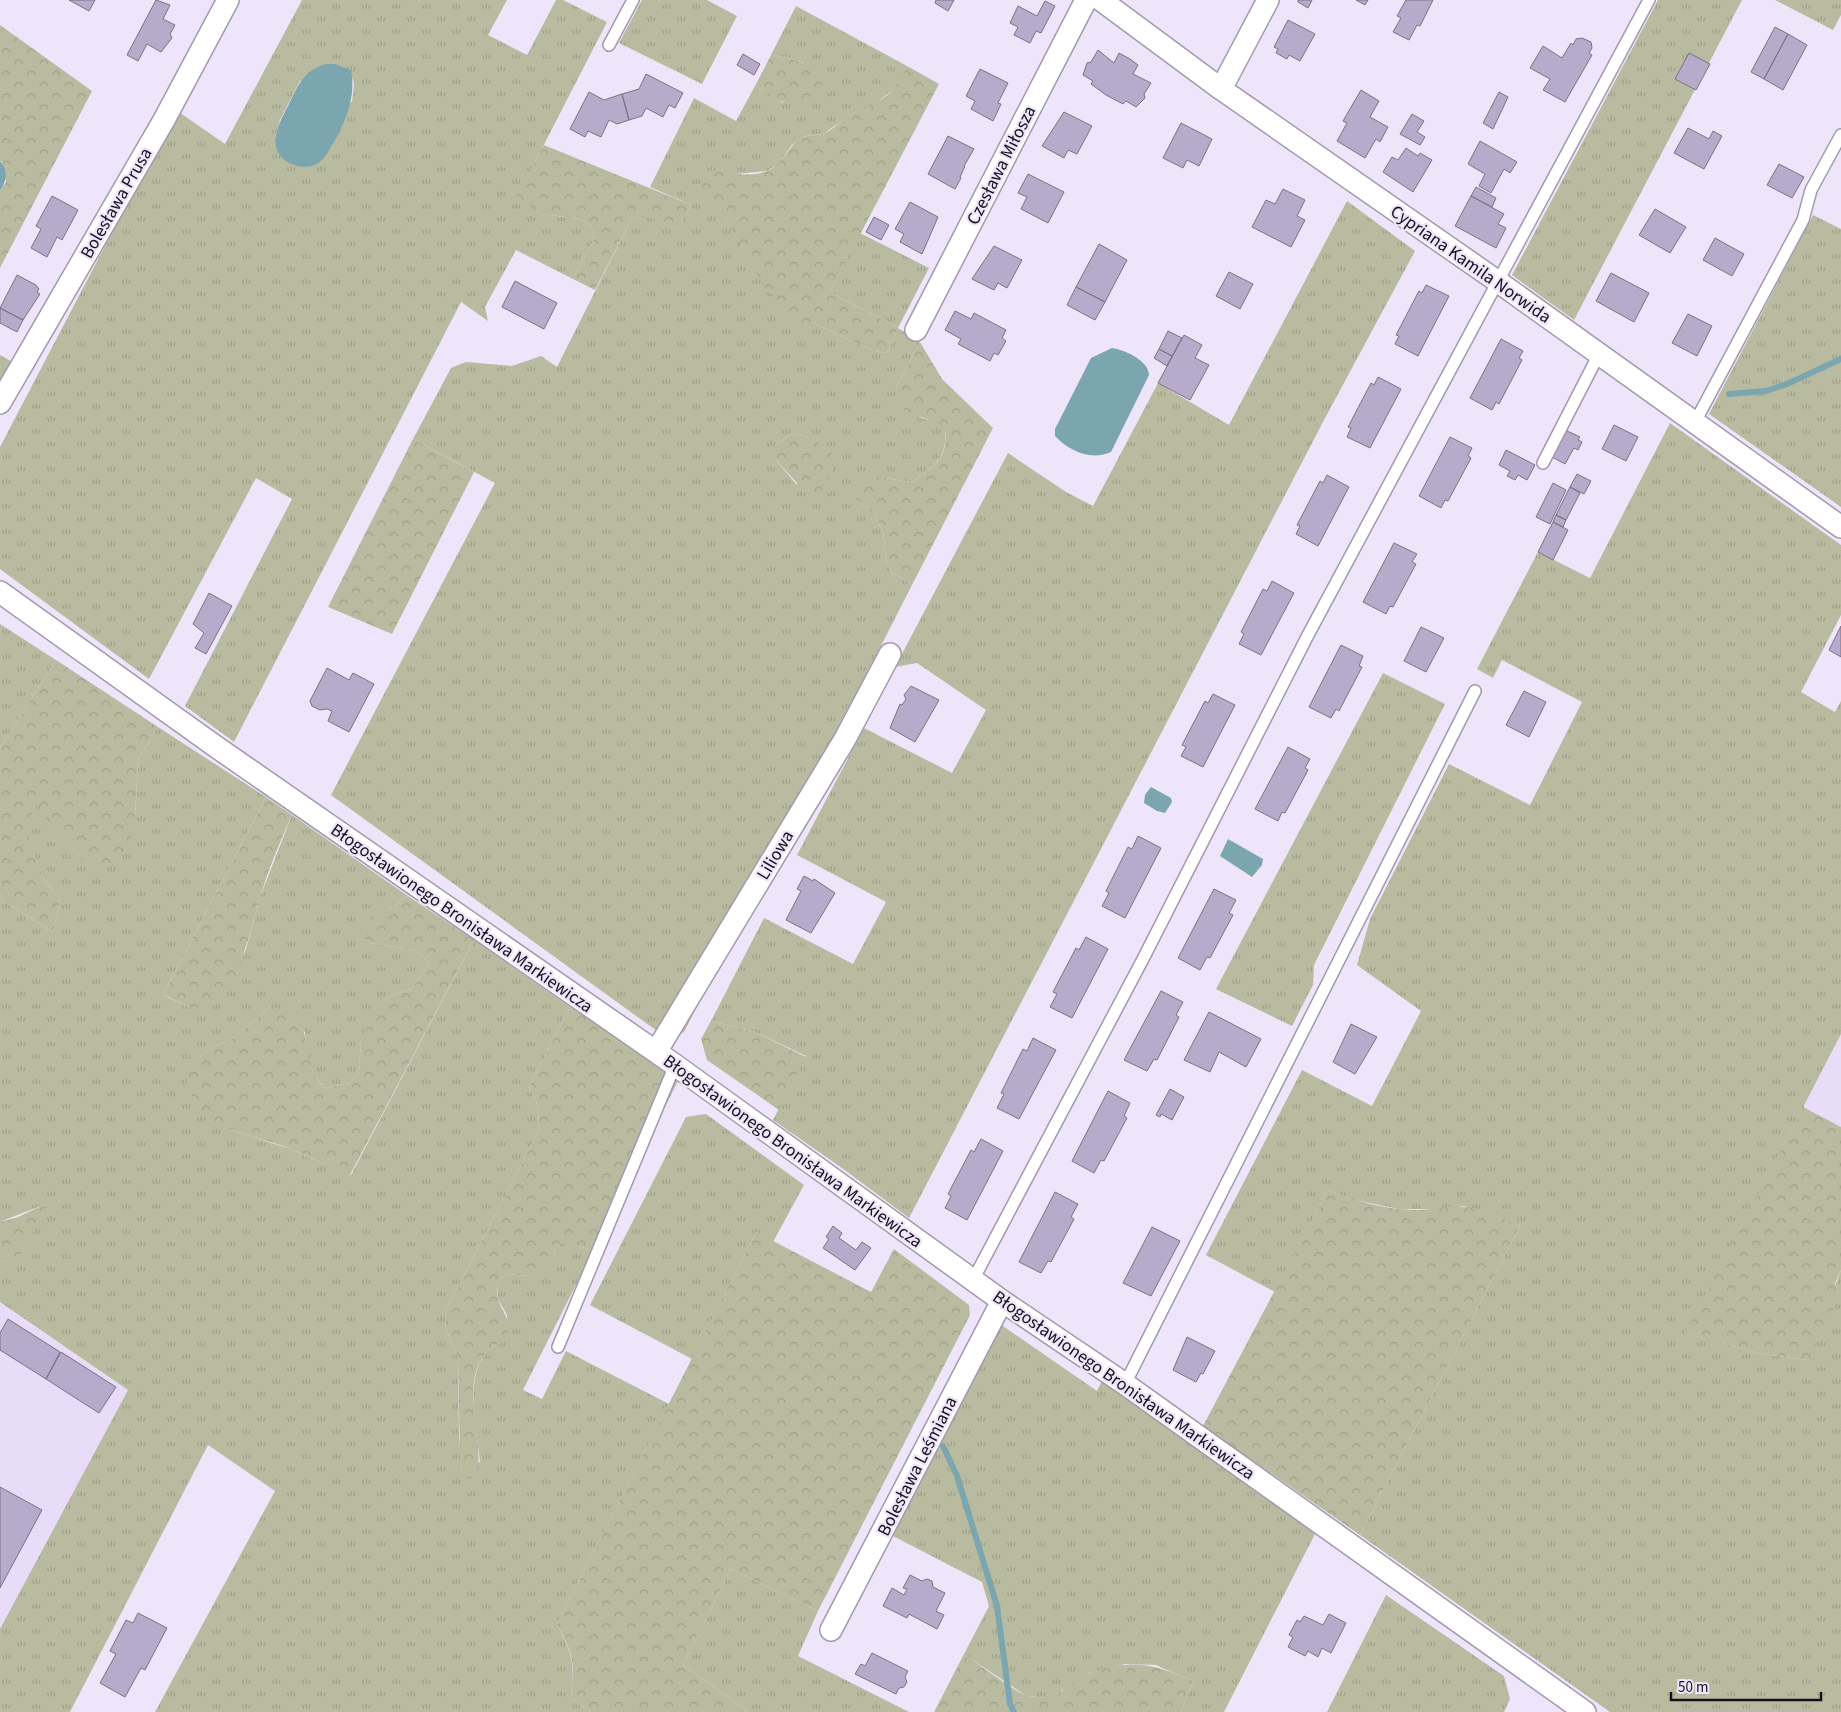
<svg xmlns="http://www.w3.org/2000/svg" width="1841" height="1712" font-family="'Source Sans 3',sans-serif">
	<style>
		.built { fill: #e8dcf9 }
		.grass { fill: url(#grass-tufts); fill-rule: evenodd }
		.forest { fill: url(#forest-crowns) }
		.water { fill: #7ba6af }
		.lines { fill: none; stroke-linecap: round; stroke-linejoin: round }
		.stream { stroke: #7ba6af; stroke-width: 6 }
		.building { fill: #b8aacb; stroke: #7a7285 }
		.service-casing { stroke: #a299ae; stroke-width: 14 }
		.minor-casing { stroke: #a299ae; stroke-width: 24 }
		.service { stroke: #fff; stroke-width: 11 }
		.minor { stroke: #fff; stroke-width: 21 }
		.labels { text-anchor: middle; stroke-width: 4.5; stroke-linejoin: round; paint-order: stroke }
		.street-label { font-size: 18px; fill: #141018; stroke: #eee5fa }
	</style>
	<defs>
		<pattern id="grass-tufts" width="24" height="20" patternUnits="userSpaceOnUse" patternTransform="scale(1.25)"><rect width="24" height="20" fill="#b9bba0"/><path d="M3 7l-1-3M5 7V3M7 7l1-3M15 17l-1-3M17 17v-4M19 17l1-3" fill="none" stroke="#9ea089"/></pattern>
		<pattern id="forest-crowns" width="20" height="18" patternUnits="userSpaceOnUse" patternTransform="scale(1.25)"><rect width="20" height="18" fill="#b9bba0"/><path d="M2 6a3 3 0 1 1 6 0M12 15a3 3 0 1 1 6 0" fill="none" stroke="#9ea089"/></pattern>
	</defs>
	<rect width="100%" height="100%" fill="#eee5fa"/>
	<path class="built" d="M 1841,1034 L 1841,1127 L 1803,1107 Z
		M 0,1302 L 128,1390 L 0,1629 Z"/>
	<path class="grass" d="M 302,0 L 507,0 L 488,35 L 527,55 L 556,0 L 563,0 L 607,22 L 517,197 L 541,214 L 580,219 L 591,225 L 594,239 L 573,279 L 516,250 L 485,307 L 488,321 L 461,302 L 234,742 L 185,706 L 292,499 L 256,478 L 149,679 L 0,569 L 0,447 L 176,110 L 225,144 ZM 350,70 L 354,84 L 352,102 L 275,138 L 280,120 L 300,81 Z
		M 642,0 L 707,0 L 737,16 L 702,84 L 619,43 Z
		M 1658,0 L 1742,0 L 1574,320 L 1512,275 Z
		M 1775,0 L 1841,0 L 1841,15 L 1833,30 Z
		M 796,6 L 907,66 L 899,85 L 873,105 L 853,113 L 823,134 L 805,136 L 792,145 L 778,164 L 767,171 L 736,174 L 717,208 C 744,241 752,281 788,308 C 797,315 803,321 814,323 L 873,351 L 887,353 L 898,328 L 830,292 L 860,233 L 929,268 L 898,328 L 920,342 L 896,388 L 921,418 L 936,422 L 945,430 C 948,458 933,468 912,482 L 884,478 L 854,498 L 874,514 L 883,532 L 887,566 L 893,573 L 912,585 L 684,1032 L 668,1039 L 331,795 L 495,483 L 413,439 L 451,368 L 466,362 L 512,366 L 541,356 L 557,367 L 632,218 L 647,216 L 678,230 L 691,205 L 650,187 L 694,98 L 736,121 L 755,86 L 783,103 L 804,63 L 789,58 L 771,55 ZM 792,434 L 810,437 L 797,485 L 775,459 L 776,444 Z
		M 1347,201 L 1415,251 L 1324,420 L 909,1218 L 842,1168 L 773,1120 L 806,1056 L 755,1032 L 711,1021 L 764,918 L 853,964 L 886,902 L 797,855 L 864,728 L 952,773 L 986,710 L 917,663 L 895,667 L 1008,453 L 1066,492 L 1093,506 L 1158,383 L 1229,425 Z
		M 1813,215 L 1841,229 L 1841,507 L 1709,414 Z
		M 0,355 L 23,368 L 0,411 Z
		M 1670,423 L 1841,545 L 1841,615 L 1801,692 L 1835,712 L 1841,701 L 1841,1034 L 1686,1333 L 1762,1354 L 1808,1360 L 1841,1270 L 1841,1712 L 1610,1712 L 1360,1535 L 1520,1226 L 1464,1206 L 1444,1209 L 1399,1209 L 1355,1200 L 1328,1190 L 1275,1292 L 1206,1255 L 1302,1070 L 1372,1106 L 1421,1011 L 1357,965 L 1370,919 L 1449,764 L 1530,805 L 1582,702 L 1502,660 L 1493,678 L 1477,669 L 1538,552 L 1590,578 Z
		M 0,624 L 56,660 L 0,748 Z
		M 1383,673 L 1445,704 L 1314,965 L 1313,985 L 1292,1026 L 1216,989 Z
		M 158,727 L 266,797 L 163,995 L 189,1007 L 224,994 L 246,949 L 260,897 L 292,815 L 408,896 L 389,909 L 369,943 L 415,950 L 429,963 L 413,988 L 386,998 L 361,1042 L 359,1072 L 350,1083 L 324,1088 C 310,1071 305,1054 305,1032 L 271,1006 L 231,1040 L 212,1047 L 200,1057 L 232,1130 L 290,1149 L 351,1175 L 474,940 L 570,1007 L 529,1087 L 538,1106 L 539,1130 L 445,1312 L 446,1329 L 458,1358 L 459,1436 L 462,1472 L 480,1462 C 477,1432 464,1375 487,1352 C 493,1346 501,1343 507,1338 L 507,1315 L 498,1299 L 498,1281 L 506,1274 L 529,1276 L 554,1260 L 555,1249 L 560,1244 L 573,1244 L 593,1251 L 523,1390 L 542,1399 L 566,1351 L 669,1404 L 557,1624 C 573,1655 575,1663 571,1698 L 591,1712 L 155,1712 L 275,1491 L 208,1445 L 70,1712 L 0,1712 L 0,1629 L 128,1390 L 0,1302 L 0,1261 L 17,1262 L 48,1203 L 0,1222 L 0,894 L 3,901 L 53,932 L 60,900 L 43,878 L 24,825 L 38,803 L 80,858 L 135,818 L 138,760 Z
		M 706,1114 L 804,1185 L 773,1242 L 756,1232 L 692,1359 L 590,1305 L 686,1117 Z
		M 1000,1324 L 1097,1391 L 1102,1381 L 1316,1532 L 1224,1712 L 1181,1712 L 1193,1681 L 1156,1665 L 1125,1664 L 1089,1673 L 1050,1698 L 1026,1696 L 964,1654 L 989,1606 L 982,1582 L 891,1535 Z
		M 731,1569 L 818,1611 L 798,1656 L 909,1712 L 748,1712 L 683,1665 Z
		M 1386,1595 L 1504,1676 L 1510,1699 L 1504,1712 L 1327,1712 Z"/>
	<path class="forest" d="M 0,25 L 92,91 L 0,268 L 0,191 L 6,182 L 2,162 L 0,161 Z
		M 771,55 C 791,58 815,62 823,84 L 817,94 C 783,107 786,106 755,86 Z
		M 907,66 L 939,84 L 830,292 L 898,328 L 887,353 L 873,351 L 814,323 L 783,319 L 782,304 L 767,290 L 755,272 L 726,220 L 698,192 L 710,170 C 729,173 749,178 767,171 C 782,165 787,148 800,139 C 807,134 814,136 822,134 C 832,131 839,122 848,116 C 878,98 891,103 907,66 Z
		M 544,145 L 691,205 L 678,230 L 647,217 L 632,218 L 595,290 L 573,279 L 594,239 L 591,225 L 580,219 L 541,214 L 516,197 Z
		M 920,342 L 942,379 L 993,428 L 912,585 L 893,573 L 887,566 L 883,532 L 874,514 L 854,498 L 866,479 L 884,478 L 912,482 C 933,468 949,458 945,430 C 932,418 913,417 899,406 L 896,388 Z
		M 792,434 L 810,437 L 832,454 L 833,469 L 820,495 L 806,493 L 775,459 L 769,456 L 776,444 Z
		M 413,439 L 474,472 L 392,634 L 328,607 Z
		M 56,660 L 158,727 L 138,760 L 135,818 L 128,850 L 114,863 L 95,864 L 80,858 L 38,804 L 25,825 L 43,878 L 60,900 L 53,932 L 3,901 L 0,894 L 0,748 Z
		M 266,797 L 292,815 C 280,842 268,870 260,898 C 252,924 237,992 213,1006 C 197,1016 178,1000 163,995 Z
		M 408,896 L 474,940 L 350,1175 C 330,1167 311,1157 290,1149 C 248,1132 197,1131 186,1078 L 200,1057 L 212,1047 L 231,1040 L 271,1006 L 299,1015 C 310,1043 303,1063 324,1088 L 350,1083 L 359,1072 L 361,1042 L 373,1015 L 386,998 L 413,988 L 429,963 L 415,950 L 369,943 L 358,933 L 364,920 L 389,909 Z
		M 570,1007 L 679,1079 L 593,1251 L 573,1244 L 560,1244 L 555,1249 L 554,1260 L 548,1271 L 529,1276 L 506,1274 L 498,1281 C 498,1287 497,1293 498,1298 C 503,1316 511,1315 507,1338 C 501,1343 493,1346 488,1351 C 458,1380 485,1440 477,1477 L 468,1479 L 462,1472 L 460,1458 L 458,1358 L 446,1329 L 445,1312 L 539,1130 L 538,1106 L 529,1087 Z
		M 711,1021 L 755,1032 L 806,1057 L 779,1110 L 707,1060 L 701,1039 Z
		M 1803,1107 L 1841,1127 L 1841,1270 L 1835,1283 L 1838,1300 L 1808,1360 L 1762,1354 L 1685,1333 Z
		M 1328,1190 C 1357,1201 1386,1210 1417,1210 C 1432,1210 1448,1206 1463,1207 C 1482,1207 1503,1219 1520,1226 L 1360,1535 L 1203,1426 Z
		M 49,1202 L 17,1263 L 0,1261 L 0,1222 L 18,1217 Z
		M 756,1232 L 871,1292 L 894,1249 L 969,1305 L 970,1315 L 818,1611 L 731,1569 L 683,1665 L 748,1712 L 591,1712 L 571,1698 C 575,1663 574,1655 557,1624 Z
		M 964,1654 C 976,1662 1019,1695 1028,1696 C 1062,1702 1064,1683 1090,1673 C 1129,1658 1157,1664 1193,1681 L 1181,1712 L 934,1712 Z"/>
	<path class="water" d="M 326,64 L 335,64 L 351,70 C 356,97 347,118 334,142 C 328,151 325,160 315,165 C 307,168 297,167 289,163 C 264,149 279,123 289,104 C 298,85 305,69 326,64 Z
		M 0,161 C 8,170 7,181 0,191 Z
		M 1112,348 C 1125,350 1148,360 1149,375 L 1111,452 C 1091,461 1069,451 1055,436 L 1055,429 L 1091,358 Z
		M 1151,787 L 1171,798 L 1172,802 L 1165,813 L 1157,811 L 1144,803 L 1145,795 Z
		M 1228,839 L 1263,859 L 1262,865 L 1252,877 L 1220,856 Z"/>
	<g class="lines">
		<path class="stream" d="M 1729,394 L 1766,391 L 1787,384 L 1841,359
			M 943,1446 L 957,1476 L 997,1606 L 1010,1704 L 1014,1712"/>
	</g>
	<path class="building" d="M 69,0 L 95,0 L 89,11 Z
		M 156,0 L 170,5 L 163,19 L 175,25 L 170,34 L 172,38 L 161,52 L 147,44 L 138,61 L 127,55 Z
		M 936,0 L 954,0 L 948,11 L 935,3 Z
		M 1298,0 L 1312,0 L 1308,8 L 1298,2 Z
		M 1356,0 L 1368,0 L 1365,5 Z
		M 1406,0 L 1433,0 L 1420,26 L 1417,25 L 1409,40 L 1393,32 L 1401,18 L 1397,16 Z
		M 1045,1 L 1055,6 L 1041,33 L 1036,31 L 1030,43 L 1014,35 L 1018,27 L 1010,23 L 1018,6 L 1037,16 Z
		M 1288,20 L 1315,34 L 1300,61 L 1289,55 L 1287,59 L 1276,53 L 1278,49 L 1274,47 Z
		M 1775,27 L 1788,34 L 1764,79 L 1751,72 Z
		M 1788,34 L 1807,45 L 1783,90 L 1764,79 Z
		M 1582,38 L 1591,42 L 1592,48 L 1589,53 L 1592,55 L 1565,102 L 1543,90 L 1550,79 L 1530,68 L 1543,46 L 1562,58 L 1571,43 L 1573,45 L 1576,39 Z
		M 1098,50 L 1114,63 L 1119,53 L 1130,59 L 1138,65 L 1133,74 L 1151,83 L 1144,94 L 1145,98 L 1136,107 L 1126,101 L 1123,104 L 1106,95 L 1091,84 L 1093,81 L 1083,75 L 1087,63 L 1091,62 Z
		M 1689,53 L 1710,64 L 1696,90 L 1675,79 Z
		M 743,54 L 760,64 L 754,75 L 737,65 Z
		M 980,69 L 1008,83 L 998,103 L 1001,104 L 993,121 L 971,109 L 975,101 L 966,96 Z
		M 646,74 L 683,93 L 675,108 L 669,105 L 663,117 L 646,108 L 642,116 L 629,120 L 622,94 L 639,89 Z
		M 1361,90 L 1379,101 L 1370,117 L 1388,127 L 1380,142 L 1376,139 L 1365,158 L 1337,141 L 1347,123 L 1343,121 Z
		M 589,92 L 604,100 L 622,94 L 629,120 L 617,124 L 609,120 L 601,137 L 588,131 L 585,137 L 570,129 Z
		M 1499,92 L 1508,97 L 1493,129 L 1483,123 Z
		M 1064,112 L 1092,126 L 1077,154 L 1068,150 L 1064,158 L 1042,146 Z
		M 1412,114 L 1424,121 L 1417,132 L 1425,137 L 1420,145 L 1400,134 Z
		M 1181,123 L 1212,139 L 1199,166 L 1187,160 L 1183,168 L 1163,158 Z
		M 1688,128 L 1709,139 L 1713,131 L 1722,136 L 1704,169 L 1674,153 Z
		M 948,136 L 974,149 L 964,166 L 965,166 L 960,177 L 961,178 L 955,189 L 928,174 Z
		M 1480,141 L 1517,162 L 1510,173 L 1504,169 L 1491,193 L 1479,186 L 1485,174 L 1468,164 Z
		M 1406,148 L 1418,156 L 1420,153 L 1432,160 L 1413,192 L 1383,172 L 1392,157 L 1398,160 Z
		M 1779,164 L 1804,177 L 1792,198 L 1767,185 Z
		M 1028,174 L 1064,192 L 1048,223 L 1021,209 L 1027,197 L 1018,193 Z
		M 1476,187 L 1496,198 L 1492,207 L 1471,196 Z
		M 1283,189 L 1305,200 L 1297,216 L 1305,220 L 1291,247 L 1252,227 L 1266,200 L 1275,204 Z
		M 52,196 L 78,210 L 62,240 L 57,237 L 47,257 L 31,248 L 41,229 L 36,226 Z
		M 1471,196 L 1504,214 L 1498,224 L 1506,228 L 1496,248 L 1455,226 Z
		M 910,202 L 938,217 L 922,254 L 900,242 L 904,234 L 895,229 Z
		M 1655,209 L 1686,227 L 1670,253 L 1639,235 Z
		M 874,217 L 889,225 L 881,240 L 866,232 Z
		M 1715,238 L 1744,254 L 1732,276 L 1703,260 Z
		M 1099,244 L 1127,260 L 1105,302 L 1076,287 Z
		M 994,246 L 1022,260 L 1007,288 L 998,283 L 994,290 L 972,279 Z
		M 1229,272 L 1253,284 L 1240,309 L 1216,296 Z
		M 1611,273 L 1649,293 L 1634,322 L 1596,301 Z
		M 17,275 L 36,285 L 39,289 L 37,292 L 40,294 L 23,320 L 0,308 Z
		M 515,281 L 557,303 L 544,329 L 502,307 Z
		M 1426,285 L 1449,296 L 1418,356 L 1395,344 L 1399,336 L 1396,335 L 1419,291 L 1422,293 Z
		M 1076,287 L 1105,302 L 1095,320 L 1067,305 Z
		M 0,308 L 23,320 L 17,332 L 0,323 Z
		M 955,311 L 971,319 L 974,313 L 1006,330 L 1002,338 L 1006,341 L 998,355 L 994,353 L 990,361 L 958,344 L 961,339 L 945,330 Z
		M 1688,314 L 1712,326 L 1697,356 L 1672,343 Z
		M 1168,331 L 1182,338 L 1172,356 L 1159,349 Z
		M 1184,335 L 1202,345 L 1195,358 L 1209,365 L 1190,400 L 1158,383 Z
		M 1501,339 L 1523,351 L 1519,358 L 1522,360 L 1499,404 L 1496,402 L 1492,410 L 1470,398 Z
		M 1159,349 L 1172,356 L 1167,366 L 1154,358 Z
		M 1378,377 L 1401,389 L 1370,448 L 1347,437 L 1351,428 L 1348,427 L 1371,383 L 1374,385 Z
		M 1614,425 L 1638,437 L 1626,461 L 1602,449 Z
		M 1565,430 L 1580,437 L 1578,440 L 1582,442 L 1578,450 L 1574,448 L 1565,464 L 1552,457 Z
		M 1450,437 L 1472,448 L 1468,456 L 1471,458 L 1448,501 L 1445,500 L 1441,508 L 1419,496 Z
		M 1506,450 L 1535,465 L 1527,480 L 1518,475 L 1515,480 L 1507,476 L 1510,471 L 1499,465 Z
		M 1577,474 L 1591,481 L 1584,494 L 1570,487 Z
		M 1327,475 L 1349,487 L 1318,546 L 1296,534 L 1300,526 L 1297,525 L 1320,481 L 1323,483 Z
		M 1553,483 L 1566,490 L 1550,524 L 1536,517 Z
		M 1570,487 L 1580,493 L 1566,520 L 1556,515 Z
		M 1556,515 L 1566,520 L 1563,527 L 1553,522 Z
		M 1553,522 L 1568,530 L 1553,560 L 1538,552 Z
		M 1394,543 L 1417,554 L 1412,562 L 1416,564 L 1393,607 L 1390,606 L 1386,614 L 1363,602 Z
		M 1272,581 L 1294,593 L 1261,655 L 1239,644 L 1244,634 L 1241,632 L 1263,589 L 1267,591 Z
		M 209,593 L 232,606 L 206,654 L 195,648 L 204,633 L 193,624 Z
		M 1841,626 L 1841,657 L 1829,650 Z
		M 1421,627 L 1444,638 L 1426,672 L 1404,661 Z
		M 1341,645 L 1363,656 L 1359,666 L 1362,667 L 1339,711 L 1336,709 L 1331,718 L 1309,707 Z
		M 327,668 L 349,680 L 353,673 L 374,684 L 349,732 L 328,721 L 332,711 L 327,709 L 320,710 L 312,706 L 310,701 Z
		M 911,686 L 939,700 L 915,742 L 890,728 L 900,704 L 902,705 L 906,699 L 904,695 Z
		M 1524,691 L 1546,702 L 1529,737 L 1506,725 Z
		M 1213,694 L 1235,705 L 1203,767 L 1181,756 L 1186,747 L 1182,745 L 1205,701 L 1208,703 Z
		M 1288,747 L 1310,759 L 1305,768 L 1308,770 L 1285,813 L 1282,812 L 1278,821 L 1255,809 Z
		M 1138,836 L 1161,848 L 1125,918 L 1102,906 L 1109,893 L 1106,891 L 1128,847 L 1132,849 Z
		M 804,876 L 813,881 L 814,879 L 835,893 L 811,933 L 786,920 L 801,891 L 797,889 Z
		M 1214,889 L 1236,900 L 1229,913 L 1233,915 L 1210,958 L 1207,957 L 1200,970 L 1178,958 Z
		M 1086,937 L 1108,949 L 1072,1018 L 1050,1007 L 1057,994 L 1053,992 L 1076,948 L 1079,950 Z
		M 1161,991 L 1183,1002 L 1176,1015 L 1179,1017 L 1157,1060 L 1154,1059 L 1147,1071 L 1124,1060 Z
		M 1209,1012 L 1261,1039 L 1246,1067 L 1219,1052 L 1210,1072 L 1184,1060 Z
		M 1351,1024 L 1377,1037 L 1355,1074 L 1333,1062 Z
		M 1033,1038 L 1056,1050 L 1019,1119 L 997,1108 L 1004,1094 L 1001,1093 L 1023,1049 L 1027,1051 Z
		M 1170,1089 L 1184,1097 L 1172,1120 L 1161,1114 L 1160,1117 L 1156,1115 Z
		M 1108,1091 L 1130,1103 L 1124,1116 L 1127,1118 L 1104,1161 L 1101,1160 L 1094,1173 L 1072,1161 Z
		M 981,1139 L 1003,1151 L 967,1220 L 945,1208 L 951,1196 L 948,1194 L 971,1150 L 974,1152 Z
		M 1055,1192 L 1078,1204 L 1071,1217 L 1074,1219 L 1051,1262 L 1048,1261 L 1041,1273 L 1019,1262 Z
		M 833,1226 L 842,1233 L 839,1238 L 856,1250 L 862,1242 L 871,1248 L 855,1270 L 823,1248 L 829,1239 L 826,1237 Z
		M 1152,1227 L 1180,1241 L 1151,1296 L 1123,1283 Z
		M 8,1319 L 60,1352 L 46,1379 L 0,1350 L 0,1333 Z
		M 1187,1337 L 1215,1351 L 1203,1374 L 1201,1373 L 1196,1382 L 1173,1370 Z
		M 61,1352 L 116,1387 L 99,1413 L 46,1379 Z
		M 0,1487 L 42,1510 L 0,1588 Z
		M 910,1575 L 922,1581 L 927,1579 L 932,1581 L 933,1587 L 945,1593 L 936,1611 L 944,1615 L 937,1629 L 909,1614 L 907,1618 L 883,1606 L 892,1588 L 904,1595 L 907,1589 L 903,1588 Z
		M 138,1613 L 167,1628 L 145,1670 L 141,1668 L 125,1697 L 100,1683 L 116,1654 L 110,1651 L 126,1620 L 133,1623 Z
		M 1329,1614 L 1346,1623 L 1331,1653 L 1322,1648 L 1318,1657 L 1308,1651 L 1305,1656 L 1288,1647 L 1293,1637 L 1289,1635 L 1297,1620 L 1300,1622 L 1304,1616 L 1323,1625 Z
		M 872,1653 L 908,1671 L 905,1677 L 907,1682 L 904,1687 L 899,1688 L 896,1694 L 855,1674 L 861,1664 L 865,1666 Z"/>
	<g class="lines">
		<defs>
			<path id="service" d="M 609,45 L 633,0
				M 1694,424 L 1803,220 L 1811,190 L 1841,135
				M 1543,463 L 1599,354
				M 973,1280 L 1143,959 L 1308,635 L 1649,0
				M 558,1347 L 675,1065
				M 1125,1384 L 1475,691"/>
			<path id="minor" d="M 1101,0 L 1221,89 L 1497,281 L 1841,527
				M 1221,89 L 1268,0
				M 916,330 L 1086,0
				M 0,403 L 164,120 L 228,0
				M 0,592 L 215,746 L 675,1065 L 1002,1301 L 1125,1384 L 1585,1712
				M 656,1052 L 845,739 L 890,654
				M 831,1630 L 1002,1301"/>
		</defs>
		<use href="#service" class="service-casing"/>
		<use href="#minor" class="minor-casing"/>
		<use href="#service" class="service"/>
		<use href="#minor" class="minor"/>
	</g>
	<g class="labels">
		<g class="street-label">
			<text transform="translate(1001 165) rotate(-63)" y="6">Czesława Miłosza</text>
			<text transform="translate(116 203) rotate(-60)" y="6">Bolesława Prusa</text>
			<text transform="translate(1471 264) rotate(35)" y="6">Cypriana Kamila Norwida</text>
			<text transform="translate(775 855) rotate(-59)" y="6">Liliowa</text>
			<text transform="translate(462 918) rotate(35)" y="6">Błogosławionego Bronisława Markiewicza</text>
			<text transform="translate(793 1151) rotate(36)" y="6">Błogosławionego Bronisława Markiewicza</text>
			<text transform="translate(1124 1385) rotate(35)" y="6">Błogosławionego Bronisława Markiewicza</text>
			<text transform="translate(917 1466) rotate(-63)" y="6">Bolesława Leśmiana</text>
		</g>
	</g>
	<path d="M1671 1692v8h150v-8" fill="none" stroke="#141018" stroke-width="2.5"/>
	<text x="1678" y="1692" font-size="15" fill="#141018" stroke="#eee5fa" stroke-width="4" paint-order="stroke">50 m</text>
</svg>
